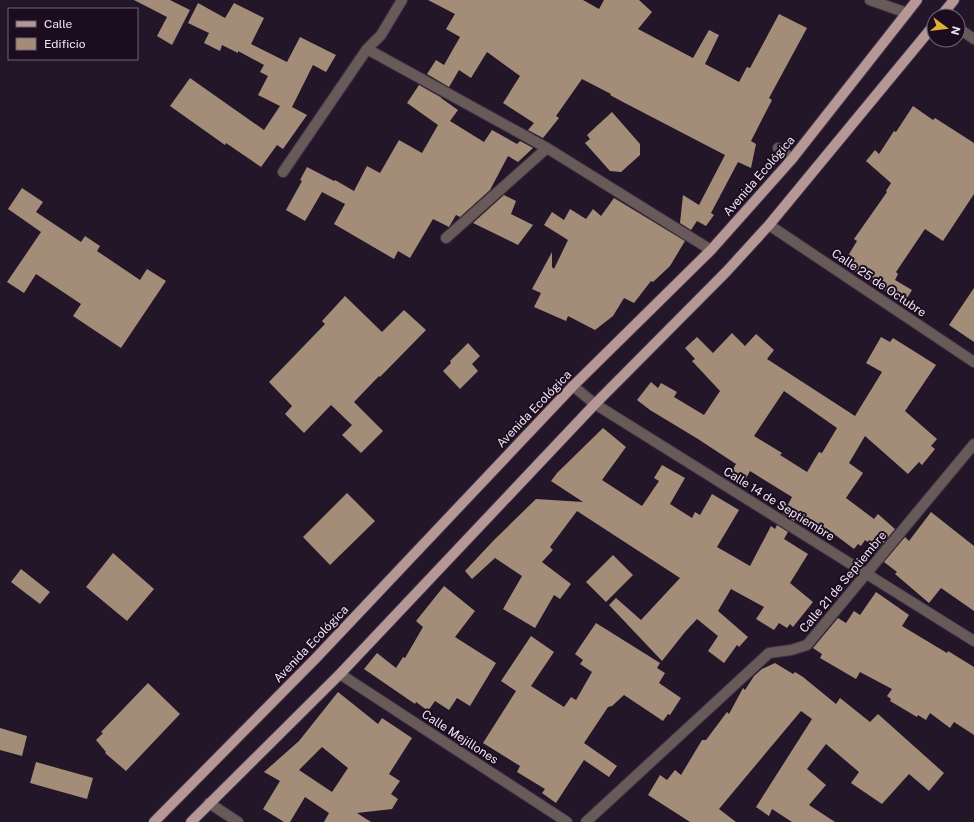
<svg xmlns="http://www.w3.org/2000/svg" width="974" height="822" font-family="'Public Sans',sans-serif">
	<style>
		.building { fill: #a48d78; fill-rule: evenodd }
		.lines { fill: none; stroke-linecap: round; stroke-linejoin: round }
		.minor-casing { stroke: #413345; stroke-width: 12 }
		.major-casing { stroke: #413345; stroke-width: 12 }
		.minor { stroke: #685a59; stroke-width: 10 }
		.major { stroke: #b59896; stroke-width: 10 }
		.labels { text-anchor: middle; stroke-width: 4; stroke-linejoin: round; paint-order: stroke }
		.street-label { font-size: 12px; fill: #f0e6f3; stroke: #1b0d1f }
	</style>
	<rect width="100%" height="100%" fill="#241629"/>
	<path class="building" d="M 134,0 L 170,0 L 190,10 L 172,45 L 157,36 L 167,17 Z
		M 428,0 L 583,0 L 599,9 L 604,0 L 639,0 L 652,12 L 638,29 L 693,58 L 709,30 L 719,35 L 705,64 L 739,82 L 747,67 L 750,68 L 779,14 L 807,28 L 769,98 L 772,100 L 751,141 L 756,144 L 751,168 L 738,162 L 711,213 L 714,215 L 706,226 L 697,221 L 691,230 L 680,223 L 683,195 L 699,205 L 725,155 L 623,102 L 610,95 L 611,94 L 582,79 L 556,116 L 559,118 L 543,138 L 528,130 L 534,123 L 503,103 L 520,76 L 487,52 L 471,78 L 459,70 L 449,87 L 427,74 L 436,60 L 444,65 L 460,37 L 446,29 L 455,14 Z
		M 198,3 L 225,18 L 234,3 L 264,18 L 251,44 L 287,62 L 300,37 L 336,55 L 326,72 L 313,65 L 292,107 L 307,115 L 283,149 L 277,145 L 261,167 L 226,143 L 225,145 L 170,106 L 190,78 L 264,130 L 280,106 L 258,95 L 268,76 L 260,72 L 264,65 L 238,51 L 238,53 L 222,45 L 220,51 L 204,43 L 209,33 L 188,23 Z
		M 419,85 L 442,98 L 441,98 L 458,110 L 450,121 L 484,142 L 492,130 L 517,144 L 520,141 L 533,148 L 518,162 L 508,156 L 490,190 L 460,217 L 456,215 L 449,227 L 433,219 L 410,258 L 398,251 L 394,259 L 334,224 L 345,204 L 322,192 L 305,221 L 286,210 L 302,181 L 300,180 L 307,167 L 334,181 L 335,180 L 354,191 L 367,166 L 380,173 L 399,140 L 422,153 L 438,125 L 407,103 Z
		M 913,106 L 933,120 L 935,118 L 974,143 L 974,194 L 943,241 L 925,229 L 896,272 L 898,274 L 895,280 L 912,290 L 904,303 L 843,264 L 857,241 L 854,239 L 887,192 L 886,191 L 891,183 L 866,161 L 875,150 L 879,154 L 894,131 L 896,132 Z
		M 612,112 L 640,144 L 640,155 L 621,172 L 610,171 L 585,143 L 590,139 L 587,135 Z
		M 22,188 L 43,202 L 36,212 L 81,242 L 85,236 L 100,246 L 97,251 L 140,280 L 147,269 L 166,281 L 121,348 L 73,316 L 81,304 L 36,274 L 24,293 L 7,282 L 41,232 L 8,209 Z
		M 504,195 L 516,201 L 511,214 L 533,225 L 518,245 L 473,223 Z
		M 614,198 L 685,241 L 670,266 L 653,282 L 651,281 L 634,303 L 624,298 L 613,316 L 595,330 L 568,316 L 566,321 L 534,307 L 541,293 L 532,289 L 552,252 L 552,267 L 554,269 L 568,240 L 544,225 L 552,212 L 564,220 L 570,209 L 586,219 L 593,209 L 601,216 Z
		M 974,288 L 974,342 L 949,325 Z
		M 345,296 L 382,332 L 404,310 L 426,330 L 380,377 L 379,376 L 354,402 L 383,431 L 361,453 L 342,435 L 352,425 L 331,405 L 304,433 L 285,414 L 292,406 L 269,382 L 325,324 L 322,321 Z
		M 732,333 L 745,346 L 756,334 L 774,350 L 767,359 L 855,416 L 882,372 L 866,363 L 881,337 L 890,342 L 893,338 L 936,365 L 905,411 L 937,439 L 931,446 L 935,449 L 922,465 L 919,462 L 908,474 L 865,436 L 849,463 L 863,473 L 846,498 L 874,519 L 878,514 L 895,529 L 874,554 L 873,553 L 876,548 L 865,540 L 861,546 L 858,544 L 854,549 L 826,528 L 824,531 L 798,515 L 794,521 L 783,514 L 792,497 L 750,471 L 744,482 L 730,474 L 736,464 L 698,439 L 650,410 L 637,400 L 651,382 L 658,388 L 661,383 L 677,392 L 674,397 L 704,415 L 720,391 L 692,361 L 695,359 L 685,348 L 697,337 L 713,353 ZM 784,391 L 837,428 L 822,453 L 819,452 L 807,472 L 780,455 L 782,453 L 754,436 Z
		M 468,343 L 480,356 L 472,364 L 478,371 L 460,389 L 443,371 L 451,363 L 450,361 Z
		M 603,428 L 626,447 L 602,480 L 642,506 L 659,481 L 654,478 L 662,465 L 685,478 L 670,504 L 692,518 L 695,512 L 700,515 L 712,494 L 739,510 L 717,547 L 750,566 L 771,526 L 775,529 L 777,525 L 788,532 L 784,539 L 808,554 L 790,583 L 813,602 L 793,627 L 790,624 L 787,628 L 779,623 L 774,630 L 756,619 L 764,607 L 731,589 L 718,611 L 748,637 L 739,647 L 737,645 L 724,663 L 708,651 L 718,636 L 697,619 L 685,632 L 662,661 L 609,605 L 616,598 L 641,620 L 680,578 L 577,511 L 550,547 L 553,550 L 542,562 L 571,584 L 560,599 L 554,595 L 535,628 L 503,609 L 522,576 L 495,558 L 472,579 L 465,571 L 494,540 L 536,499 L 583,502 L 551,481 L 557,473 Z
		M 347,493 L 375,521 L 330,565 L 303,537 Z
		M 931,512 L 974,546 L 974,611 L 941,588 L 929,603 L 895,574 L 897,572 L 884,562 L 905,537 L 909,541 Z
		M 113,553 L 154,589 L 127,621 L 86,587 Z
		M 613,555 L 633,575 L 606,602 L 586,582 Z
		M 21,569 L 50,592 L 40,604 L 11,582 Z
		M 444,586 L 475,611 L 455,637 L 496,663 L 470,706 L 457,698 L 449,710 L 435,701 L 428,711 L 416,702 L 415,704 L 364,669 L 377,653 L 396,668 L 403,657 L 405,658 L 423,627 L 416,621 Z
		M 876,592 L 909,615 L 902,626 L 947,653 L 948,651 L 974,667 L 974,735 L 954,722 L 950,728 L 930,713 L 926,720 L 918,715 L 917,717 L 890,701 L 891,699 L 887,696 L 892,689 L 860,672 L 856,679 L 820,658 L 822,654 L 813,648 L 838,618 L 846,623 L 854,611 L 860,615 Z
		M 596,623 L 660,663 L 657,668 L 665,673 L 659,683 L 681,698 L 670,715 L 668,714 L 663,721 L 624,695 L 612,706 L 608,707 L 584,743 L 617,766 L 609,777 L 584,760 L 556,803 L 542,793 L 545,789 L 517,772 L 520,766 L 483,743 L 516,691 L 501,681 L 531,636 L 554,652 L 531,686 L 564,707 L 571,697 L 576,700 L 592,672 L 580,664 L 583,660 L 575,654 Z
		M 775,663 L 793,674 L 795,672 L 803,677 L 836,704 L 840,698 L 870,722 L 878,714 L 944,773 L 929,791 L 909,774 L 882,804 L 851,783 L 859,772 L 826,744 L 807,769 L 826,785 L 809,805 L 835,822 L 792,822 L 772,809 L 769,816 L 756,807 L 812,719 L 801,711 L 719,809 L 736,822 L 690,822 L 648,795 L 660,775 L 667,780 L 675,770 L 681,775 L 702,740 L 706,740 L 727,712 L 729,714 L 743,688 L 745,690 L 754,676 L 762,669 Z
		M 148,683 L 180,714 L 126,771 L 105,753 L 106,752 L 96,740 L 103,733 L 101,732 Z
		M 338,692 L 378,724 L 382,718 L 412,738 L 389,774 L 400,781 L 391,794 L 398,799 L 392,809 L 357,813 L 371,822 L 324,822 L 329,813 L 305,797 L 290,822 L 284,822 L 263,809 L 280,781 L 264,772 L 299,741 ZM 322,747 L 348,768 L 332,792 L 299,770 Z
		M 0,728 L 27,736 L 22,756 L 0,750 Z
		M 36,762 L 93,778 L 87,799 L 30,783 Z"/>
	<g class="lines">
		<defs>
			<path id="minor" d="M 870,0 L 907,13
				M 958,28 L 974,39
				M 367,49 L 547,148 L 711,250
				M 778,148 L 792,159
				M 283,172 L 367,49 L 381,35 L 402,0
				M 769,225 L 974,362
				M 446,238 L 547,148
				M 573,386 L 595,404 L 974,641
				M 340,674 L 567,822
				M 209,803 L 238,822
				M 586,822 L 769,653 L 791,650 L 807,645 L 974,444"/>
			<path id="major" d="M 941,16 L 954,0
				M 154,822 L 316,658 L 573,386 L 711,250 L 792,159 L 917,0
				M 191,822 L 340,674 L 595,404 L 727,271 L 769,225 L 934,25"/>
		</defs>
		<use href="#minor" class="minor-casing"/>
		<use href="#major" class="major-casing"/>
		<use href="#minor" class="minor"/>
		<use href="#major" class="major"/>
	</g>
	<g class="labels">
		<g class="street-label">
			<text transform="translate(759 176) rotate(-49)" y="4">Avenida Ecológica</text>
			<text transform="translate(879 283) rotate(34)" y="4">Calle 25 de Octubre</text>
			<text transform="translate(534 409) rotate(-46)" y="4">Avenida Ecológica</text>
			<text transform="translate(779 504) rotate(32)" y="4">Calle 14 de Septiembre</text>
			<text transform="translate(843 582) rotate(-50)" y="4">Calle 21 de Septiembre</text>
			<text transform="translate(311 644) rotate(-46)" y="4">Avenida Ecológica</text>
			<text transform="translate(460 737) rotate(33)" y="4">Calle Mejillones</text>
		</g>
	</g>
	<rect x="8" y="8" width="130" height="52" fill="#1b0d1f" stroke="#706474"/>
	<rect x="16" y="21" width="20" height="6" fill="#b59896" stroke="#706474"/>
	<text x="44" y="28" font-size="12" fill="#f0e6f3">Calle</text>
	<rect x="16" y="38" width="20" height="12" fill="#a48d78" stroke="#706474"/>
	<text x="44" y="48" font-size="12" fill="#f0e6f3">Edificio</text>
	<g transform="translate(946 28) rotate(105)"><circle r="19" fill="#1b0d1f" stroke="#706474"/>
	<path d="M0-3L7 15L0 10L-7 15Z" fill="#e1af34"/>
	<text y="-6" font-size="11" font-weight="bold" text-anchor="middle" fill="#f0e6f3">N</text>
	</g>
</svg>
